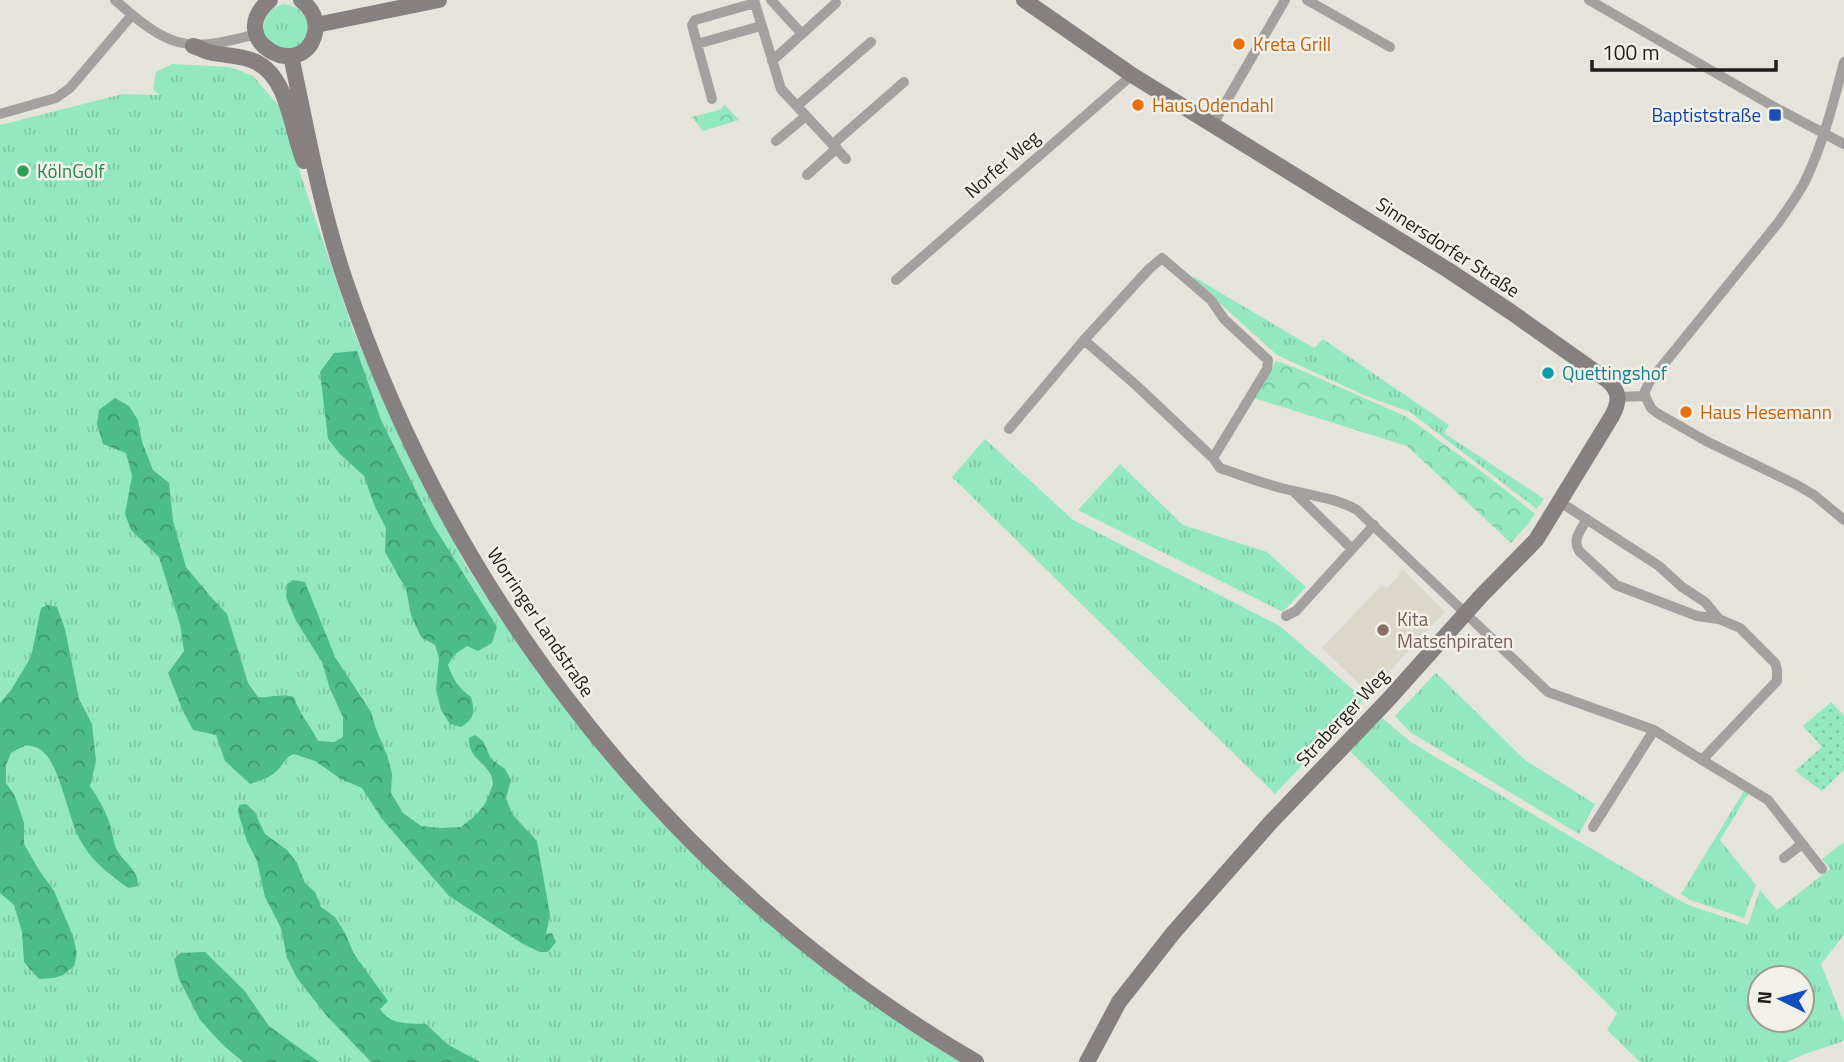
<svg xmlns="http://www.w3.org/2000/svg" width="1844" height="1062" font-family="'Titillium Web',sans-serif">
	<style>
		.built { fill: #dbd8c9 }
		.grass { fill: url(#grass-tufts); fill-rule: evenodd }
		.forest { fill: url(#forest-crowns) }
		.park { fill: url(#park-crowns) }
		.garden { fill: url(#garden-dots) }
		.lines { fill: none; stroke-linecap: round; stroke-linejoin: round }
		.street { stroke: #a4a0a0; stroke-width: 10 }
		.secondary { stroke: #868080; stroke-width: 16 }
		.food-dot { fill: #e8710a; stroke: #f2f0e9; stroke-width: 2.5 }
		.transit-dot { fill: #1a4fb4; stroke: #f2f0e9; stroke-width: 2.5 }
		.leisure-dot { fill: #2e9e5b; stroke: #f2f0e9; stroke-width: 2.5 }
		.culture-dot { fill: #0f9aa8; stroke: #f2f0e9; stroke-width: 2.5 }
		.education-dot { fill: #8d6e63; stroke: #f2f0e9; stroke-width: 2.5 }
		.labels { text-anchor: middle; stroke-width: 5; stroke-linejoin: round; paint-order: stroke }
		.food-label { font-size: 19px; fill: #c56008; stroke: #f2f0e9; text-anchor: start }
		.transit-label { font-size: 19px; fill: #164399; stroke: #f2f0e9; text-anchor: end }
		.street-label { font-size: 19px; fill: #1f1e1c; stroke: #f2f0e9 }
		.leisure-label { font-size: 19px; fill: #27864d; stroke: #f2f0e9; text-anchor: start }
		.culture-label { font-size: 19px; fill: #0d838f; stroke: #f2f0e9; text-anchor: start }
		.education-label { font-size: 19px; fill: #785e54; stroke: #f2f0e9; text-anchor: start }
	</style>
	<defs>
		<pattern id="grass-tufts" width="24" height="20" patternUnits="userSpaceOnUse" patternTransform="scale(1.75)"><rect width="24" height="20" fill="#94e8bf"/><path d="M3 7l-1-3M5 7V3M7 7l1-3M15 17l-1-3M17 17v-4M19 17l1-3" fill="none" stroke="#7fc7a4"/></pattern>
		<pattern id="forest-crowns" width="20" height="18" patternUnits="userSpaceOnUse" patternTransform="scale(1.75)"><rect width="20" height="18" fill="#4ebb8c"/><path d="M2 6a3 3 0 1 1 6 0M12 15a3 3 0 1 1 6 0" fill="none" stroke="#409772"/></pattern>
		<pattern id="park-crowns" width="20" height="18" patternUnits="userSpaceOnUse" patternTransform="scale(1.75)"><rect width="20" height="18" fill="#94e8bf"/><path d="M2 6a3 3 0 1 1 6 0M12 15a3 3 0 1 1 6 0" fill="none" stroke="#7fc7a4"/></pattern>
		<pattern id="garden-dots" width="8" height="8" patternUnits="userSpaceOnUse" patternTransform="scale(1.75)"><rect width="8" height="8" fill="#94e8bf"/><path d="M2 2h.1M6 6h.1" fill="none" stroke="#7fc7a4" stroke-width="1.8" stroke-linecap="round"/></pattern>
	</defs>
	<rect width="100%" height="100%" fill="#e4e3dc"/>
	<path class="built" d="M 1403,570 L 1445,612 L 1369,693 L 1322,648 L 1382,585 L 1387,589 Z"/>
	<path class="grass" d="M 284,4 C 303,6 317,26 303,43 C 300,46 297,47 293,50 L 274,48 L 263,32 C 264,17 269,8 284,4 Z
		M 172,64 L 230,67 L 253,76 L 280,107 L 286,130 L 294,146 L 302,179 L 353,330 L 419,475 L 467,567 L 539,675 L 658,819 L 736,894 L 863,998 L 962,1062 L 0,1062 L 0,125 L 123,94 L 159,95 L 153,89 L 156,72 Z
		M 1194,277 L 1314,348 L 1323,339 L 1449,425 L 1444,433 L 1544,499 L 1537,509 L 1410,412 L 1366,396 L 1277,355 L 1193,279 Z
		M 985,439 L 1073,520 L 1280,626 L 1364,699 L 1275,794 L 952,477 Z
		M 1120,464 L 1183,525 L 1267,552 L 1306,587 L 1283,612 L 1078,510 Z
		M 1436,673 L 1525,760 L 1595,804 L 1579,834 L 1410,732 L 1395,716 Z
		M 1382,718 L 1411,742 L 1434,756 L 1677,899 L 1686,904 L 1748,925 L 1760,890 L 1777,910 L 1830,869 L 1822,859 L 1844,842 L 1844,935 L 1821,964 L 1844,1022 L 1844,1041 L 1802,1055 L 1787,1062 L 1640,1062 L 1607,1030 L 1617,1013 L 1349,750 ZM 1760,978 L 1802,978 L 1802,1020 L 1760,1020 Z
		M 1744,791 L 1748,794 L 1720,840 L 1756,885 L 1744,918 L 1690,900 L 1681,894 Z"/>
	<path class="forest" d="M 357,351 L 381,420 L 433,525 L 497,627 L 492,643 L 478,651 L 467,646 L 454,655 L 448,665 C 453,679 458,688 471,697 C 475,712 475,718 461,727 L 450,724 L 441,710 L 436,690 L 439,658 L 435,645 L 421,637 L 411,615 L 406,589 L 385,552 L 386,528 L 375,507 L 364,476 L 340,454 L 328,439 L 320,372 L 334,353 Z
		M 115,398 L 129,406 L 138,420 L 142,442 L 153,470 L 169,483 L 173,521 L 186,567 L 210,596 L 227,614 L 248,683 L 258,697 C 270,698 282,693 294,697 C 300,716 310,724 318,741 L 334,742 L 343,737 L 343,717 L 330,689 L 322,662 L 296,621 L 286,597 L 287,584 L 293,580 L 305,582 L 335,657 L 371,712 L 376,729 L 387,755 L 392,774 L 391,793 L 403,813 L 421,826 L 441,828 L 461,827 L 477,814 L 486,802 L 493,784 C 492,780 492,776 490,773 C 481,759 469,758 469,738 L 475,735 L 483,741 L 491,759 L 505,769 L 511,780 L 506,798 L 512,814 L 537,841 L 550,915 L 546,934 L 552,933 L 556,942 L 548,952 L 540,952 L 523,944 L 449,896 L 382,819 L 362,788 L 341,779 L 315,761 L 294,754 C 286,757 286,760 281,766 C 273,777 262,780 250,784 L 225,761 L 216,735 L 193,730 L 183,711 L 168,673 L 184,651 L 180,624 L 159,557 L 131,530 L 125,514 L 132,476 L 126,453 L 103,444 L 97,424 L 99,410 Z
		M 47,605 L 57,607 L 65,629 L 79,699 L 92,724 L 96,761 L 90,786 C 98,797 104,809 109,821 C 112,830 113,840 116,848 C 123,863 139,869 138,886 L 128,888 C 107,872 92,862 79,838 C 68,818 60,763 41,750 C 37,747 31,746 26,745 L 11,753 L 6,765 L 6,783 L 15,796 L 24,823 L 24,844 L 39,870 L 54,891 L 73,936 L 77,954 L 74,966 L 63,975 L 54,978 L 39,979 L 24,962 L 22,932 L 14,905 L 0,893 L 0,703 L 11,690 L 31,657 L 41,608 Z
		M 246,804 L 254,811 L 265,834 L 287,850 L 297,863 L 305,883 L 315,892 L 321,907 L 335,917 L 345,933 L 354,954 L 388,1001 L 380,1009 C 391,1026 408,1023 426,1024 L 447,1044 L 480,1062 L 371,1062 L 326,1015 L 297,978 L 287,958 L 281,928 L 265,897 L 257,861 L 247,841 L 238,812 L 239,805 Z
		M 205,952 L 244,990 L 269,1026 L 319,1062 L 243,1062 L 222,1044 L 200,1020 L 179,979 L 174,959 L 181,953 Z"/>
	<path class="park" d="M 724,104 L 739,120 L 703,131 L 692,117 L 722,109 Z
		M 1276,361 L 1296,368 L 1407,417 L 1489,477 L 1535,514 L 1528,524 L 1511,543 L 1407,446 L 1254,398 Z"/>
	<path class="garden" d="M 1831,702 L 1844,716 L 1844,770 L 1822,791 L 1795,771 L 1822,747 L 1803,726 Z"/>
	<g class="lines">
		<path class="street" d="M 115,0 C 170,49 186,53 256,34
			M 754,0 L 781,89 L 846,159
			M 771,0 L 802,34
			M 1307,0 L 1390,47
			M 1589,0 L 1778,109 L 1844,144
			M 755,3 L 695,20 L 692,25 L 697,44 L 761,26
			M 697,44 L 712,99
			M 772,61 L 836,3
			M 797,106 L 871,42
			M 0,114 L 56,98 L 70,88 L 132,15
			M 1212,126 L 1285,0
			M 776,141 L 806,116
			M 833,144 L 904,82
			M 807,175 L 837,148
			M 896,280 L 1132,75
			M 1645,396 L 1645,391 L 1650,381 L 1778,223 C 1788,208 1800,193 1807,177 C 1824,141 1834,100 1844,62
			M 1618,397 L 1645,396 L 1651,408 L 1657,413 L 1706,441 L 1797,485 L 1814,495 L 1844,520
			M 1009,429 L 1084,340
			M 1213,458 L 1267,369 L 1268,360 L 1224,319 L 1211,300 L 1162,258 L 1149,269 L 1084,340 L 1137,386 L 1213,458 L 1220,468 C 1244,476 1269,486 1294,491 C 1315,496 1338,499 1357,510 L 1548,692 L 1654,730 L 1593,827
			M 1293,491 L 1352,549
			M 1560,502 L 1659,566 L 1682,587 L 1705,602 L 1719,619
			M 1587,519 C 1581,530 1572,539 1579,551 L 1616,585 L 1697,616 L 1719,619 L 1740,628 L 1775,663 L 1777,670 L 1777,681 L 1702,760 L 1654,730
			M 1286,616 L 1296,611 L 1374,525
			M 1702,760 L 1768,800 L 1822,869
			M 1784,858 L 1802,844"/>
		<path class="secondary" d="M 270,0 C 222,40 303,84 315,33 C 318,19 311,8 301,0
			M 1024,0 L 1132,75 L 1448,270 L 1511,312 L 1607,380 C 1620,391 1620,401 1612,416 L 1536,540 L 1481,596 L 1387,701 L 1271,822 L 1174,932 L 1119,1002 L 1087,1062
			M 316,25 L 439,0
			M 193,46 C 200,48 206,52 213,53 C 228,56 242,55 256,62 C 289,78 291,131 304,161
			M 291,56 C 307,130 320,205 344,277 C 454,605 677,887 976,1062"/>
	</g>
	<g class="food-dot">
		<circle cx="1239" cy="44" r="7"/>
		<circle cx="1138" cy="105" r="7"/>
		<circle cx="1686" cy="412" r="7"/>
	</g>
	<rect class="transit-dot" x="1768" y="108" width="14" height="14" rx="3.5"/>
	<circle class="leisure-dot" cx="23" cy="171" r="7"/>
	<circle class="culture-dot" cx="1548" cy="373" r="7"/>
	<circle class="education-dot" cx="1383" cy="630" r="7"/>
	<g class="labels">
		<g class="food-label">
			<text x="1253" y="51">Kreta Grill</text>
			<text x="1152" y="112">Haus Odendahl</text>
			<text x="1700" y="419">Haus Hesemann</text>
		</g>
		<g class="transit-label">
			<text x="1761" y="122">Baptiststraße</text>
		</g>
		<g class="street-label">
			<text transform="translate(1002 164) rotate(-41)" y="7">Norfer Weg</text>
			<text transform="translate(1448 247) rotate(33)" y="7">Sinnersdorfer Straße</text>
			<text transform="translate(541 622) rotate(56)" y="7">Worringer Landstraße</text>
			<text transform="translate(1342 717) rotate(-47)" y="7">Straberger Weg</text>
		</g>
		<g class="leisure-label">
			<text x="37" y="178">KölnGolf</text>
		</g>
		<g class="culture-label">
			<text x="1562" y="380">Quettingshof</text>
		</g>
		<g class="education-label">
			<text x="1397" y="626">Kita<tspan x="1397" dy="22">Matschpiraten</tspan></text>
		</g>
	</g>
	<g transform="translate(1781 999) rotate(275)"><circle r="33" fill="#f2f0e9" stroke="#9e9c97" stroke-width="2"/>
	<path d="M0-5L12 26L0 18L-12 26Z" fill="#114fbb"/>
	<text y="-10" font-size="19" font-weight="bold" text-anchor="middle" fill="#1f1e1c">N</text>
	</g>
	<path d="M1592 60v10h184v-10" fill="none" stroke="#1f1e1c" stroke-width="3.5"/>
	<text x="1602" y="60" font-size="21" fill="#1f1e1c" stroke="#f2f0e9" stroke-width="5" paint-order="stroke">100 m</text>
</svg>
